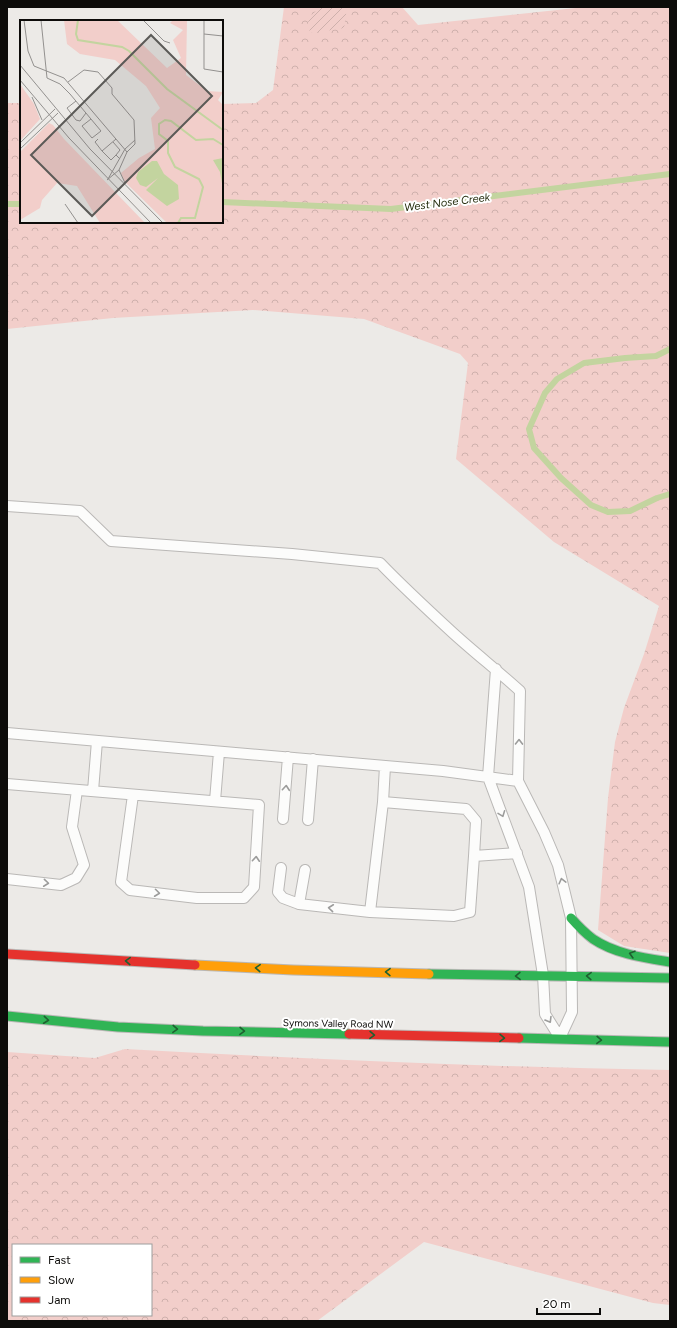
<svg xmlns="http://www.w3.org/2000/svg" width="677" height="1328" font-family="Figtree,sans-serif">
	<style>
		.park { fill: url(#park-crowns); fill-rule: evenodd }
		.garden { fill: url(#garden-furrows) }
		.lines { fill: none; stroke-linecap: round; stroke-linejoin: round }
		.stream { stroke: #c3d49f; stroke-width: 6 }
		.lane-casing { stroke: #bab8b6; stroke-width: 12 }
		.fast-casing { stroke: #bab8b6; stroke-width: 11 }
		.slow-casing { stroke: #bab8b6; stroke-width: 11 }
		.jam-casing { stroke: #bab8b6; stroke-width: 11 }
		.lane { stroke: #fcfcfb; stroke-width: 10 }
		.fast { stroke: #30b455; stroke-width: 9 }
		.slow { stroke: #ff9f0a; stroke-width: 9 }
		.jam { stroke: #e5322d; stroke-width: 9 }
		.oneway { stroke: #9c9c9b }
		.oneway2 { stroke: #1e6030 }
		.labels { text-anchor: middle; stroke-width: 4; stroke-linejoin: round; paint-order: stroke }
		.street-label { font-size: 10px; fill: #0d0c0a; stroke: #fff }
		.water-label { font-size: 11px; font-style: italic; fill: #242d0d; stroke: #fff }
		.inset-river { fill: none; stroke: #c3d49f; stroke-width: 2 }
		.inset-road { fill: none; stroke: #93918f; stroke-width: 1 }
		.view { fill: #5b5a57; fill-opacity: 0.15; stroke: #5b5a57; stroke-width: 2 }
		.inset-edge { fill: none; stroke: #0d0c0a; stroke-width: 2 }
	</style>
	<defs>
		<pattern id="park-crowns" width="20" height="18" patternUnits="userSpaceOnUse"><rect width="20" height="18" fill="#f2ceca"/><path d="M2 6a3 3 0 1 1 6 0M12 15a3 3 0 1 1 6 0" fill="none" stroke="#ceb0ac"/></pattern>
		<pattern id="garden-furrows" width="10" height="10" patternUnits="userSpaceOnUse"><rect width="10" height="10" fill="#f2ceca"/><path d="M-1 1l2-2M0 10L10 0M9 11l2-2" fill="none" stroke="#ceb0ac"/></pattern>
	</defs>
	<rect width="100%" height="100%" fill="#eceae7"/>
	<path class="park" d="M 284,7 L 402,7 L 418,25 L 585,7 L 670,7 L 670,953 L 624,946 L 598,930 L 608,798 L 615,742 L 624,708 L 644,654 L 659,606 L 554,542 L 456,459 L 468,363 L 460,354 L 364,319 L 253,310 L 113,318 L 7,329 L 7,103 L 21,103 L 21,222 L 222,222 L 222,104 L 256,103 L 273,90 Z
		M 125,1049 C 307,1059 488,1067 670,1070 L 670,1305 L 653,1303 L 424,1242 L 317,1321 L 7,1321 L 7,1052 L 95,1058 ZM 13,1245 L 151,1245 L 151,1315 L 13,1315 Z"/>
	<path class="garden" d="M 321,7 L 347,7 L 344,28 L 312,33 C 306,28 308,24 309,17 Z"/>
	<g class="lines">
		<path class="stream" d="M 222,202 L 391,209 L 670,174
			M 7,204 L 21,204
			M 670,349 L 656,356 L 625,358 L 584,363 L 557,379 L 545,393 L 529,429 L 534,448 L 561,478 L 591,505 L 608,512 L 630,511 L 657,498 L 670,494"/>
		<defs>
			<path id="lane" d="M 7,506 L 80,511 L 111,541 L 292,554 L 380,563 C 403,587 428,610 453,633 C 475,653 498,671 520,691 L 518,781 L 544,832 L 558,865 L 571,918 L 572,1012 L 560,1038
				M 496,669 L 488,777 L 529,887 L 543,975 L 545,1014 L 560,1038
				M 7,733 L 443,771 L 518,781
				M 385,766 L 383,802 L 370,912 L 454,916 L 470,912 L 474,856 L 517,853
				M 7,784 L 259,805 L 254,887 L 244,898 L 197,898 L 130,890 L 121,882 L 133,795
				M 93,791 L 97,741
				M 215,801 L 219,752
				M 383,802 L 466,809 L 476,821 L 474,856
				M 283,819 L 288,757
				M 308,820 L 313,759
				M 281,868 L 278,892 L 283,898 L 299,904 L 370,912
				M 7,879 L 61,885 L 76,878 L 84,865 L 72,827 L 77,790
				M 299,904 L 305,870"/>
			<path id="fast" d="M 571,918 C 578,926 585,933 593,939 C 615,954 645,958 670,962
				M 429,974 L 670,978
				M 7,1016 L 118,1027 L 203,1031 L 349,1034
				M 519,1038 L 670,1042"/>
			<path id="slow" d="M 195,965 L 293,970 L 429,974"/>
			<path id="jam" d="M 7,954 L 195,965
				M 349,1034 L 519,1038"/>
		</defs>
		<use href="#lane" class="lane-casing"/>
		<use href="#fast" class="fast-casing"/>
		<use href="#slow" class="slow-casing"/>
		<use href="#jam" class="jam-casing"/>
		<use href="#lane" class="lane"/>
		<use href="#fast" class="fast"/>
		<use href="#slow" class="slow"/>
		<use href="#jam" class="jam"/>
	</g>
	<defs><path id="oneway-chevron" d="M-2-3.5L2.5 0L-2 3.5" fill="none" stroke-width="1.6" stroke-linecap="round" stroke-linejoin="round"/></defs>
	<g class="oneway">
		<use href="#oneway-chevron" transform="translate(519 742) rotate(-89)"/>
		<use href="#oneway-chevron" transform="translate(286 788) rotate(-85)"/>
		<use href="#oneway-chevron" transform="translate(502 814) rotate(69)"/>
		<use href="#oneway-chevron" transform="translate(256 859) rotate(-86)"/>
		<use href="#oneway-chevron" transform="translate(562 881) rotate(-104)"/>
		<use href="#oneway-chevron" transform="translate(46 883) rotate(6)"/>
		<use href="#oneway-chevron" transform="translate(157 893) rotate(7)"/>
		<use href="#oneway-chevron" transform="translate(331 908) rotate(-174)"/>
		<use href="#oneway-chevron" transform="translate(549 1020) rotate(59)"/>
	</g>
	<g class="oneway2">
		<use href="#oneway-chevron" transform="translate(632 954) rotate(-164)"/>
		<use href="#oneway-chevron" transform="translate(128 961) rotate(-177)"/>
		<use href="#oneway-chevron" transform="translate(258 968) rotate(-177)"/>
		<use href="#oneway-chevron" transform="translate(388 972) rotate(-179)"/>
		<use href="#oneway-chevron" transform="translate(518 976) rotate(179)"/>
		<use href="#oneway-chevron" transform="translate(589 976) rotate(-178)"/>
		<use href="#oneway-chevron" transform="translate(46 1020) rotate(6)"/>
		<use href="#oneway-chevron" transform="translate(175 1029) rotate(2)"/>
		<use href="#oneway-chevron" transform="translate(242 1031) rotate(1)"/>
		<use href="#oneway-chevron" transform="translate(372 1035) rotate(1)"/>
		<use href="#oneway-chevron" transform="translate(502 1038) rotate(1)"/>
		<use href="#oneway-chevron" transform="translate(599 1040) rotate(2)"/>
	</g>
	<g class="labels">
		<g class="street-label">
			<text transform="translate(338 1023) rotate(1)" y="4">Symons Valley Road NW</text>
		</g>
		<g class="water-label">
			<text transform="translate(447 202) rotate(-7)" y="4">West Nose Creek</text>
		</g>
	</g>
	<g transform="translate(20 20)">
		<rect width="203" height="203" fill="#eceae7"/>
		<path d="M 44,0 L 97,0 L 147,48 L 161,38 L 153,20 L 163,10 L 150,3 L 153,0 L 167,0 L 166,55 L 187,71 L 203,72 L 198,80 L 203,85 L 203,203 L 147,203 L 104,161 L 101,153 L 119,138 L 135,129 L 131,98 L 140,88 L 126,66 L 95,40 L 60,34 L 47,24 ZM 0,64 L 14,84 L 20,99 L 0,121 ZM 29,103 L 33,105 L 44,119 L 125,203 L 80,203 L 57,166 L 37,163 L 22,180 L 20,188 L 0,200 L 0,132 Z" fill="#f2ceca"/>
		<path d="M 203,138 L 203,169 L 200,152 L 193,140 ZM 132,141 L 137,141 L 144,154 L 158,165 L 159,179 L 147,186 L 126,170 L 138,158 L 126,167 L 120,165 L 116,158 L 118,152 Z" fill="#c3d49f"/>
		<path class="inset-river" d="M 58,0 L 56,14 L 58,20 L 102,27 L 109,31 L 147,69 L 203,110M 158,203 L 161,198 L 175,198 L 183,167 L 179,159 L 155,147 L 148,133 L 148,121 L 139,114 L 139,104 L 145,100 L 151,101 L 176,120 L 193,119 L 203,125"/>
		<path class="inset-road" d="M 4,0 L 8,31 L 14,46 L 44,58 L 107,132M 21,0 L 27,58 L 40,64 L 50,74 L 81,111 L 72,118 L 62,106 L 71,99M 123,0 L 144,21 L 150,23M 184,0 L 184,49 L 203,52M 184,14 L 203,16M 0,45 L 70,129 L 143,203M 0,60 L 49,118 L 131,203M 48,62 L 64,50 L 78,52 L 92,68 L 92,74 L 114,100 L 115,124 L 107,132 L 99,150 L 87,160M 12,77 L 22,100M 56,81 L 47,88 L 56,100 L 60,101 L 66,93M 78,119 L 75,122 L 82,131M 96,119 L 82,131 L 91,140 L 96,135 L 100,139M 93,122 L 100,130 L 96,135M 0,123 L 35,89M 0,129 L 38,93M 99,150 L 105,163M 88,159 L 105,129 L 115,120M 45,184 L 58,203"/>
		<path class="view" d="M 131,15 L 192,76 L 72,196 L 11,135 Z"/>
		<rect width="203" height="203" class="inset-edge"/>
	</g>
	<rect width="677" height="1328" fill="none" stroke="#0d0c0a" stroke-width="16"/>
	<rect x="12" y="1244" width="140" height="72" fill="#ffffff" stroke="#9e9e9d"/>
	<rect x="20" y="1257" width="20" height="6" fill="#30b455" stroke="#9e9e9d"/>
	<text x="48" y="1264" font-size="12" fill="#0d0c0a">Fast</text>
	<rect x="20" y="1277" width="20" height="6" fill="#ff9f0a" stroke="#9e9e9d"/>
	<text x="48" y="1284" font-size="12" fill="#0d0c0a">Slow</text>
	<rect x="20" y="1297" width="20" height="6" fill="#e5322d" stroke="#9e9e9d"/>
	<text x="48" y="1304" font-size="12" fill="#0d0c0a">Jam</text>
	<path d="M537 1308v6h63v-6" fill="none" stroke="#0d0c0a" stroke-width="2"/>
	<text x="543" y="1308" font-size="12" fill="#0d0c0a" stroke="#ffffff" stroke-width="3" paint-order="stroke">20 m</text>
</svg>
